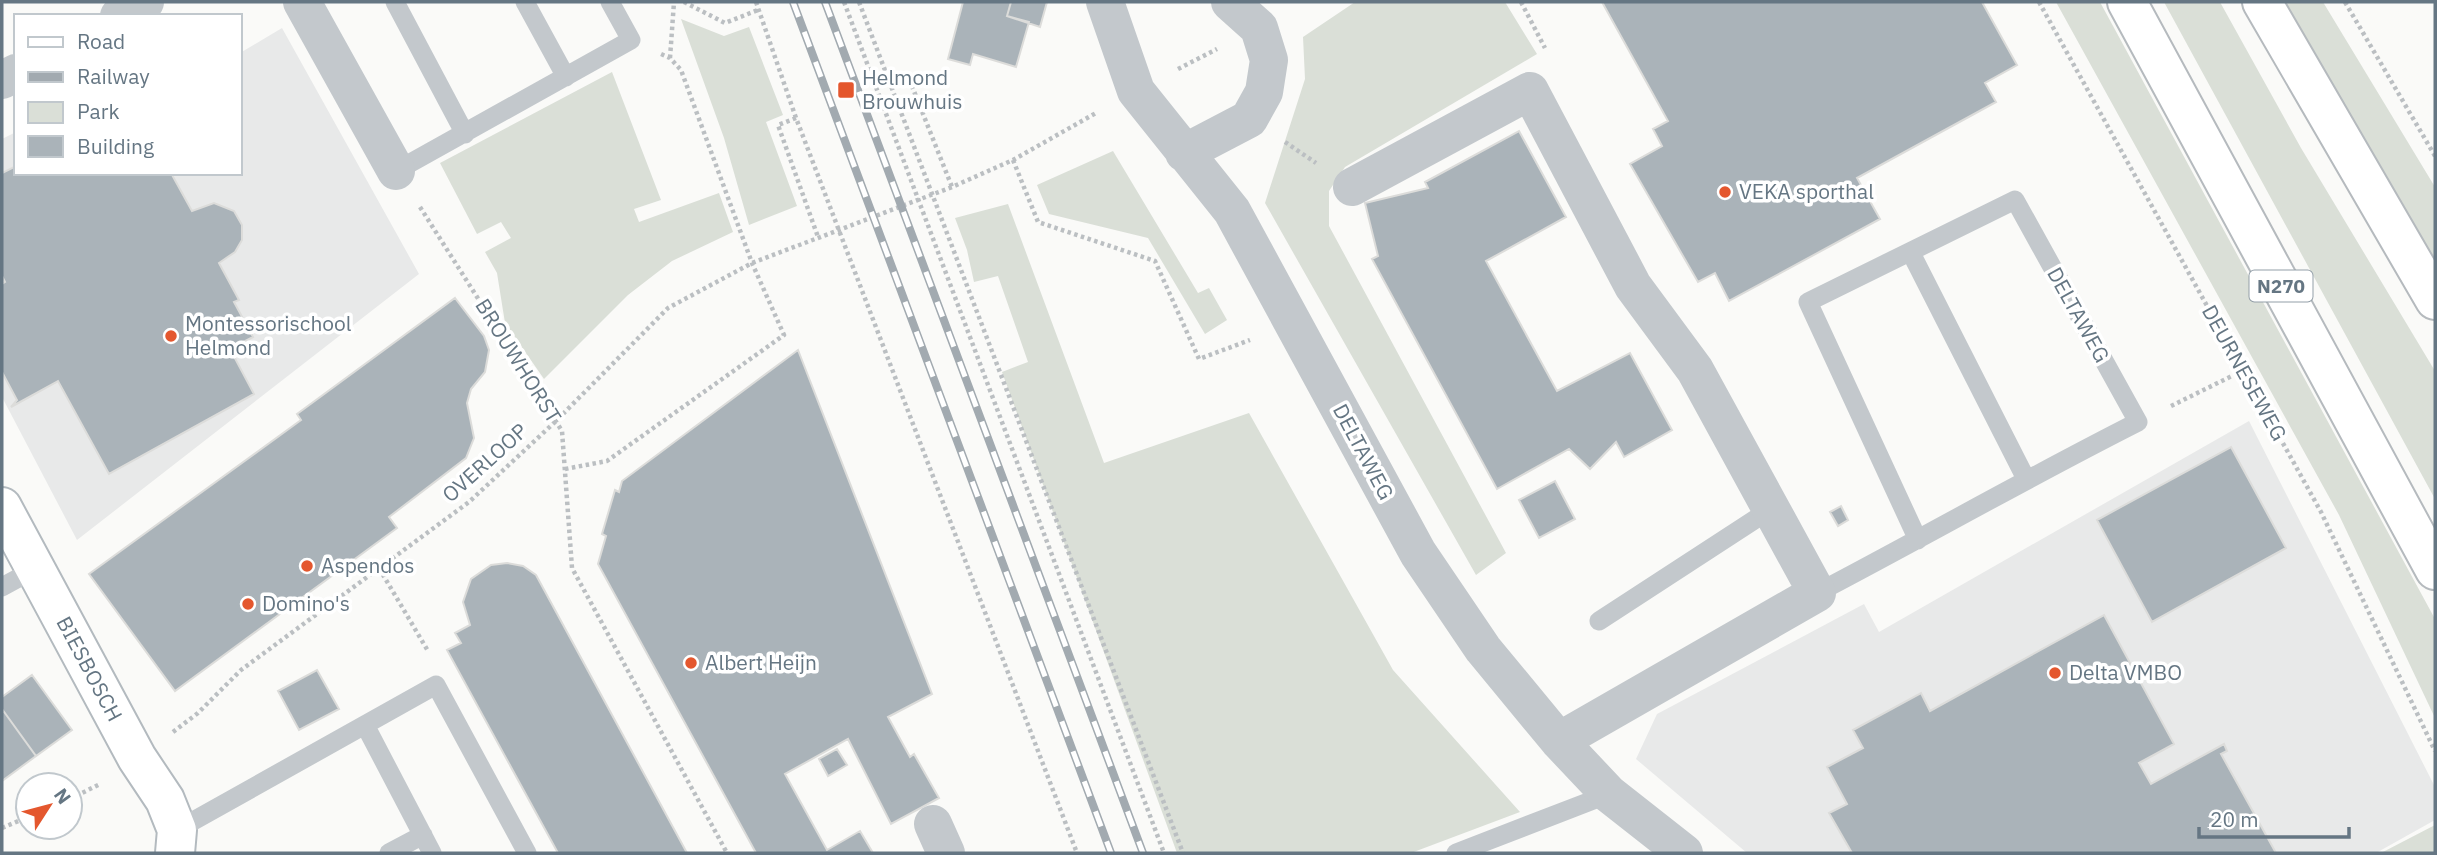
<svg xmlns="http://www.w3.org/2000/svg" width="2437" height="855" font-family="'IBM Plex Sans',sans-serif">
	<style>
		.built { fill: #e8e9e9 }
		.green { fill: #dadfd7 }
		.building { fill: #aab3b9; stroke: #dcdcda; stroke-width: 2 }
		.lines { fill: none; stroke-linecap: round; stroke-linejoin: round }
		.secondary-casing { stroke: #b3babf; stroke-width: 42 }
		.primary-casing { stroke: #b5babe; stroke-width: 42 }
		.path { stroke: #bbbfc2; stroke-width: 4.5; stroke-dasharray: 3.5 3.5; stroke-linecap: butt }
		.lane { stroke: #c3c8cc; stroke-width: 19 }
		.street { stroke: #c3c8cc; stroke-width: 38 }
		.secondary { stroke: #fff; stroke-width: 38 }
		.primary { stroke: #fff; stroke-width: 38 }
		.rail-casing { stroke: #a2aab0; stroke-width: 8 }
		.rail { stroke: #fff; stroke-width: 5; stroke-dasharray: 16; stroke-linecap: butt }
		.poi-dot { fill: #e4572e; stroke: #fff; stroke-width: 2.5 }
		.labels { text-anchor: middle; stroke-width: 7; stroke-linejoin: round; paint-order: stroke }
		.shield { fill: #fff; stroke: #939fa8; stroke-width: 2 }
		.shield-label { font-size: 19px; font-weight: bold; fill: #657683 }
		.poi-label { font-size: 21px; fill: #657683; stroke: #fff; text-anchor: start }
		.street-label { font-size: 21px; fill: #657683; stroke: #fff }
	</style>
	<rect width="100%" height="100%" fill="#fafaf8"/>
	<path class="built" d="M 282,28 L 419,274 L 77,540 L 2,397 L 2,139 L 16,132 L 16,173 L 240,173 L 240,53 Z
		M 2249,421 L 2435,787 L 2435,820 L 2376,853 L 1747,853 L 1636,759 L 1657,714 L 1864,604 L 1879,632 Z"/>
	<path class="green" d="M 1355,2 L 1505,2 L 1537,54 L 1345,167 L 1329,191 L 1329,226 L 1506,553 L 1476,575 L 1265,203 L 1305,79 L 1303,37 Z
		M 2056,2 L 2100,2 L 2435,619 L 2435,718 L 2339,515 Z
		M 2164,2 L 2220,2 L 2301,148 L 2435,371 L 2435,499 Z
		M 2278,2 L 2323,2 L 2435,187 L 2435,271 Z
		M 681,19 L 724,36 L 749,27 L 783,115 L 766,122 L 797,206 L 749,225 L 724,138 Z
		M 612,72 L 661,200 L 634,209 L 639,222 L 719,193 L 733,232 L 672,261 L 628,295 L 544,379 L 505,323 L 497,273 L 485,252 L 511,238 L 501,222 L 477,234 L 440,163 Z
		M 1113,151 L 1198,293 L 1209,288 L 1227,320 L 1205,334 L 1148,238 L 1049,214 L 1037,185 Z
		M 1008,204 L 1104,463 L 1249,413 L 1393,670 L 1520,812 L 1411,853 L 1177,853 L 1002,372 L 1028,362 L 998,276 L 974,282 L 967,250 L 955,218 Z
		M 2435,825 L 2435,853 L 2381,853 Z"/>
	<path class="building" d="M 963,2 L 1011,2 L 1007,16 L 1029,22 L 1016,67 L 973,54 L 970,65 L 948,59 Z
		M 1011,2 L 1047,2 L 1040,27 L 1007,16 Z
		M 1602,2 L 1982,2 L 2017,65 L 1985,83 L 1996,102 L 1857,178 L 1880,219 L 1729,301 L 1715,273 L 1698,282 L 1630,164 L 1662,146 L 1653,129 L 1668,121 Z
		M 1519,131 L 1566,217 L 1486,261 L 1557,391 L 1630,353 L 1672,430 L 1624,457 L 1616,442 L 1590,469 L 1569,449 L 1497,489 L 1372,259 L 1378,256 L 1365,203 L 1428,188 L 1425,182 Z
		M 16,166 L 16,173 L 171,173 L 192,211 L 214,203 L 234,211 L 242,225 L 242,240 L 235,252 L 219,263 L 239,300 L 234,302 L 253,337 L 230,349 L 254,394 L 109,474 L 58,381 L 11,407 L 17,400 L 2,372 L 2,284 L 5,282 L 2,276 L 2,173 Z
		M 455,298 L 484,336 L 489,350 L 485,372 L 471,389 L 467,403 L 474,438 L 466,458 L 389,517 L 397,528 L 175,691 L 89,574 L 301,420 L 297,414 Z
		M 798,350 L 932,694 L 888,717 L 910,757 L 914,754 L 939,798 L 891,824 L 848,739 L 785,774 L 827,850 L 860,831 L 873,853 L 756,853 L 598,564 L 606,536 L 602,534 L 615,490 L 619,492 L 622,481 Z
		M 2231,447 L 2286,548 L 2152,622 L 2097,520 Z
		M 1555,481 L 1575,519 L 1539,538 L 1519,500 Z
		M 1841,506 L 1848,520 L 1838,526 L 1830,512 Z
		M 507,563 L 523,566 L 536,575 L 687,853 L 558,853 L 447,650 L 461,643 L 455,633 L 470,625 L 463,602 L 471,579 L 491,565 Z
		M 2104,615 L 2174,744 L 2139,763 L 2151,784 L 2224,744 L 2227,751 L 2221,754 L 2276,853 L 1852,853 L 1829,813 L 1847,804 L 1827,767 L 1863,748 L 1853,730 L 1921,693 L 1930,711 Z
		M 317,670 L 339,709 L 299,730 L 278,691 Z
		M 32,675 L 72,730 L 36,756 L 2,709 L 2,697 Z
		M 2,709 L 36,756 L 2,781 Z
		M 837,749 L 847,765 L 828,776 L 819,759 Z"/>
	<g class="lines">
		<defs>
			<path id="secondary" d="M 2,507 L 137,758 L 165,800 L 177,830 L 175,853"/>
			<path id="primary" d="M 2127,2 L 2435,570
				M 2262,2 L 2435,300"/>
		</defs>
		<use href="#secondary" class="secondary-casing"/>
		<use href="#primary" class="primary-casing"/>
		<path class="path" d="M 684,2 L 725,23 L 758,10
			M 756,2 L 796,118 L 1077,853
			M 844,2 L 1164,853
			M 859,2 L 1183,853
			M 1521,2 L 1545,48
			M 2039,2 L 2321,512 L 2435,751
			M 2345,2 L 2435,156
			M 670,58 L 674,2
			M 1178,69 L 1217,49
			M 891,81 L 908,76 L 952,187
			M 796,118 L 778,125 L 818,237
			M 1285,142 L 1316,163
			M 1013,160 L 1038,222 L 1155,261 L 1199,359 L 1250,340
			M 420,207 L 562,431 L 572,568 L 727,853
			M 2171,406 L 2242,371
			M 565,469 L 607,461 L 784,335 L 752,263 L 681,70 L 670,58 L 661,54
			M 379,568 L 428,651
			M 173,732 L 198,713 L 241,670 L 469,502 L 556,421 L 668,308 L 752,263 L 952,187 L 1013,160 L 1096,113
			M 70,799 L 100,784
			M 2,828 L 28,817"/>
		<path class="lane" d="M 395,2 L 465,134
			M 525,2 L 566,77
			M 396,171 L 631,40 L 610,2
			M 1911,253 L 2026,479
			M 2,587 L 35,569
			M 1817,593 C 1924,537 2029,477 2138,422 L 2015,200 L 1808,302 L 1918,540
			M 1599,621 L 1771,509
			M 365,725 L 432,853
			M 177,830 L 436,685 L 527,853
			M 389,853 L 423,835
			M 1456,853 L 1609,794"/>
		<path class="street" d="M 302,2 L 396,171
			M 1105,2 L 1136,91 L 1232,211 L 1418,553 L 1483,649 L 1559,741 L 1609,794 L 1684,853
			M 119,16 L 145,2
			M 2,80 L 16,73
			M 1184,153 L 1249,119 L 1264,92 L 1269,60 L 1259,28 L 1230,2
			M 1352,187 L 1530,91 L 1633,286 L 1695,370 L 1817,593 L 1559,741
			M 933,824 L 946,853"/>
		<use href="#secondary" class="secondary"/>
		<use href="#primary" class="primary"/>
		<defs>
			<path id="rail" d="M 793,2 L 1111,853
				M 825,2 L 1143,853"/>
		</defs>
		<use href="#rail" class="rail-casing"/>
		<use href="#rail" class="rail"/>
	</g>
	<g class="poi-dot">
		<rect x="837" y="81" width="18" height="18" rx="3.5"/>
		<circle cx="1725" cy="192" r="7"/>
		<circle cx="171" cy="336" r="7"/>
		<circle cx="307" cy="566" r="7"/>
		<circle cx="248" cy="604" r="7"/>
		<circle cx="691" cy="663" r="7"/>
		<circle cx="2055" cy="673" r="7"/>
	</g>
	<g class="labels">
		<rect class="shield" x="2249.5" y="270.5" width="63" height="31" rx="5"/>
		<g class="shield-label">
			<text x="2281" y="293">N270</text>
		</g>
		<g class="poi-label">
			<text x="862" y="85">Helmond<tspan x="862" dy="24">Brouwhuis</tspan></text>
			<text x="1739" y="199">VEKA sporthal</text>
			<text x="185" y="331">Montessorischool<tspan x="185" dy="24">Helmond</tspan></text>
			<text x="321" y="573">Aspendos</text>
			<text x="262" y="611">Domino's</text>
			<text x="705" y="670">Albert Heijn</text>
			<text x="2069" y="680">Delta VMBO</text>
		</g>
		<g class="street-label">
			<text transform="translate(2078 315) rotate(61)" y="7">DELTAWEG</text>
			<text transform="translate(518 361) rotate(58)" y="7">BROUWHORST</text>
			<text transform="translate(2244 373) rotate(61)" y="7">DEURNESEWEG</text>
			<text transform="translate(1363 452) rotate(62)" y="7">DELTAWEG</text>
			<text transform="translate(485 463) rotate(-42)" y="7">OVERLOOP</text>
			<text transform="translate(89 669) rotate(62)" y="7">BIESBOSCH</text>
		</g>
	</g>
	<rect width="2437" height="855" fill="none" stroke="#657683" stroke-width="7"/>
	<rect x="14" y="14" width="228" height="161" fill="#ffffff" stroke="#c1c8cd" stroke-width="2"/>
	<rect x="28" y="37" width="35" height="10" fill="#ffffff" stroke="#c1c8cd" stroke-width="2"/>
	<text x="77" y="49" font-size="21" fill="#657683">Road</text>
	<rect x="28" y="72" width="35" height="10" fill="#a2aab0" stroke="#c1c8cd" stroke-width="2"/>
	<text x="77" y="84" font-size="21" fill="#657683">Railway</text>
	<rect x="28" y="102" width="35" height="21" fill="#dadfd7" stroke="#c1c8cd" stroke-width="2"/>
	<text x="77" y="119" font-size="21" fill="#657683">Park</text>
	<rect x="28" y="136" width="35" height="21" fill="#aab3b9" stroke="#c1c8cd" stroke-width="2"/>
	<text x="77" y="154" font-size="21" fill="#657683">Building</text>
	<g transform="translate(49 806) rotate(54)"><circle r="33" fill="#ffffff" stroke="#c1c8cd" stroke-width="2"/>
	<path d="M0-5L12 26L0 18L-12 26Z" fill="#e4572e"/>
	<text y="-10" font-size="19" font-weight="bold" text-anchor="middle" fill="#657683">N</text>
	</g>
	<path d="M2199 827v10h150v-10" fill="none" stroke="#657683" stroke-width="3.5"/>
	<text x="2210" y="827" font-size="21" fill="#657683" stroke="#ffffff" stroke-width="5" paint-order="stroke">20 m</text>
</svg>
